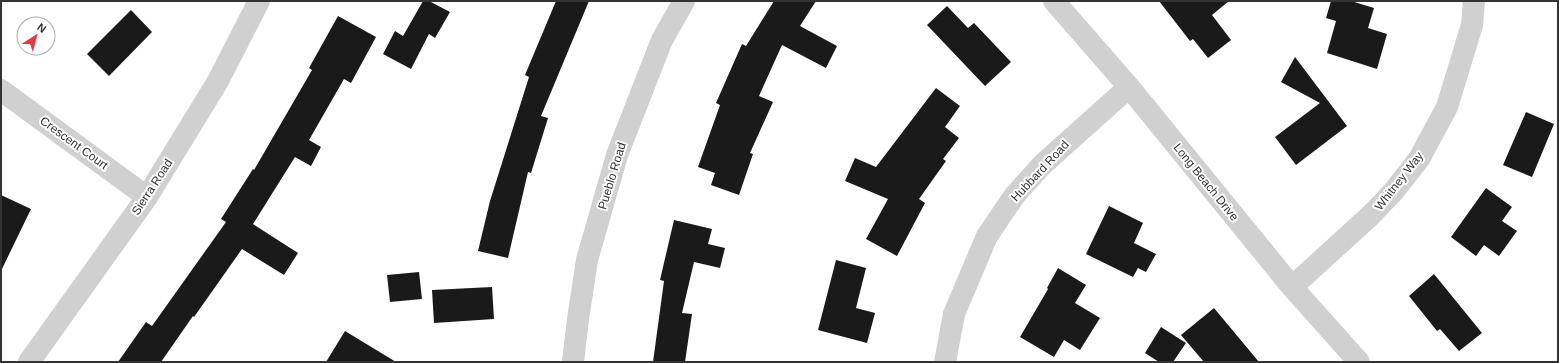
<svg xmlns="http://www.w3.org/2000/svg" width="1559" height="363" font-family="Arial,sans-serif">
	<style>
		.building { fill: #1a1a1a }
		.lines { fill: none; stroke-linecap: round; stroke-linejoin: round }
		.minor { stroke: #d0d0d0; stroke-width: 22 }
		.labels { text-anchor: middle; stroke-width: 4; stroke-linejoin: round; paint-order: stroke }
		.street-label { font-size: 12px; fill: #333; stroke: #fff }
	</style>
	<rect width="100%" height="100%" fill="#fff"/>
	<path class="building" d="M 423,1 L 429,1 L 450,12 L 435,38 L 429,34 L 411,69 L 383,54 L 395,31 L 403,36 Z
		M 556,1 L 589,1 L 541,116 L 548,118 L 531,173 L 528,172 L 508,258 L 478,251 L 490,201 L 529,77 L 525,75 Z
		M 774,1 L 816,1 L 800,26 L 837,46 L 826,68 L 782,45 L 759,96 L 773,102 L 750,153 L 753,154 L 739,195 L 711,185 L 715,173 L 698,167 L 720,105 L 716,103 L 742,44 L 746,46 Z
		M 1159,1 L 1229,1 L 1212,15 L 1231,40 L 1208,58 L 1193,39 L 1190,41 Z
		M 1331,1 L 1351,1 L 1374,8 L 1368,28 L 1387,34 L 1377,69 L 1327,53 L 1336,21 L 1326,18 Z
		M 947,6 L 968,28 L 974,23 L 1011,62 L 985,86 L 927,25 Z
		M 131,10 L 152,32 L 109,76 L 87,54 Z
		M 338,16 L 376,37 L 351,83 L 344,79 L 309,140 L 321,147 L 311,166 L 295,157 L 253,224 L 298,253 L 284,275 L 242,249 L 194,317 L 193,316 L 161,362 L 118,362 L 146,322 L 152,326 L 226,222 L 221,219 L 253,169 L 254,170 L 312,70 L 309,68 Z
		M 1295,57 L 1347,126 L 1296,165 L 1275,137 L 1320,103 L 1281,82 Z
		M 936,88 L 960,106 L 945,127 L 959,138 L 943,159 L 946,161 L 919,199 L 925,203 L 897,256 L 866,239 L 888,199 L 845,181 L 855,158 L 876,167 Z
		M 1526,112 L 1554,124 L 1532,177 L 1503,165 Z
		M 1486,188 L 1512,207 L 1502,221 L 1517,231 L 1499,256 L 1484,245 L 1476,256 L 1451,237 Z
		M 1,195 L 31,209 L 1,271 Z
		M 1109,206 L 1143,223 L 1134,243 L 1156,254 L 1146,272 L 1138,268 L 1133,277 L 1086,254 Z
		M 674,220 L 712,229 L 708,244 L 725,248 L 720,268 L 694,262 L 682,313 L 692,314 L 685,362 L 653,362 L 664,281 L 660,280 Z
		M 836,260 L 866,268 L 856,308 L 875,313 L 867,343 L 818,330 Z
		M 1058,268 L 1086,285 L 1075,303 L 1100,318 L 1080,350 L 1064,340 L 1054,357 L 1020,337 L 1048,289 L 1047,288 Z
		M 419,272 L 422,299 L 390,302 L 387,275 Z
		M 1434,274 L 1482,333 L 1459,351 L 1440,329 L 1437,331 L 1409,296 Z
		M 492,287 L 494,319 L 434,323 L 432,290 Z
		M 1214,308 L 1259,362 L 1204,362 L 1181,335 Z
		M 1161,327 L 1186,343 L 1173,362 L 1159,362 L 1145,353 Z
		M 345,331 L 396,362 L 326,362 Z"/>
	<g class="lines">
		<path class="minor" d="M 1054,1 L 1129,87 L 1292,287 L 1359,362
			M 1,90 L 147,197
			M 1292,287 L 1371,215 L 1393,192 L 1419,159 L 1447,107 L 1472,25 L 1474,1
			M 29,362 L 147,197 L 218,81 L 259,1
			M 573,362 L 578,319 L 587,260 L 617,155 L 662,40 L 684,1
			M 945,362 L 954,314 L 987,236 L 1015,195 L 1042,165 L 1129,87"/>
	</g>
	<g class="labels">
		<g class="street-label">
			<text transform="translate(74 143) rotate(36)" y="4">Crescent Court</text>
			<text transform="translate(1040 171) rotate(-47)" y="4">Hubbard Road</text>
			<text transform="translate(612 176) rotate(-73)" y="4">Pueblo Road</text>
			<text transform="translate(1399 181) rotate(-52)" y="4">Whitney Way</text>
			<text transform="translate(1206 182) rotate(51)" y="4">Long Beach Drive</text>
			<text transform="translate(152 187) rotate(-57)" y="4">Sierra Road</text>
		</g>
	</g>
	<rect width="1559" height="363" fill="none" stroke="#333333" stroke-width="4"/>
	<g transform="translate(36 36) rotate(36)"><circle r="19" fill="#ffffff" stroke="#adadad"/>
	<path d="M0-3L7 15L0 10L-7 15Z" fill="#e63946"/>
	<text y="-6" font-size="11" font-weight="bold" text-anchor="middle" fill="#333333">N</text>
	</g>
</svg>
